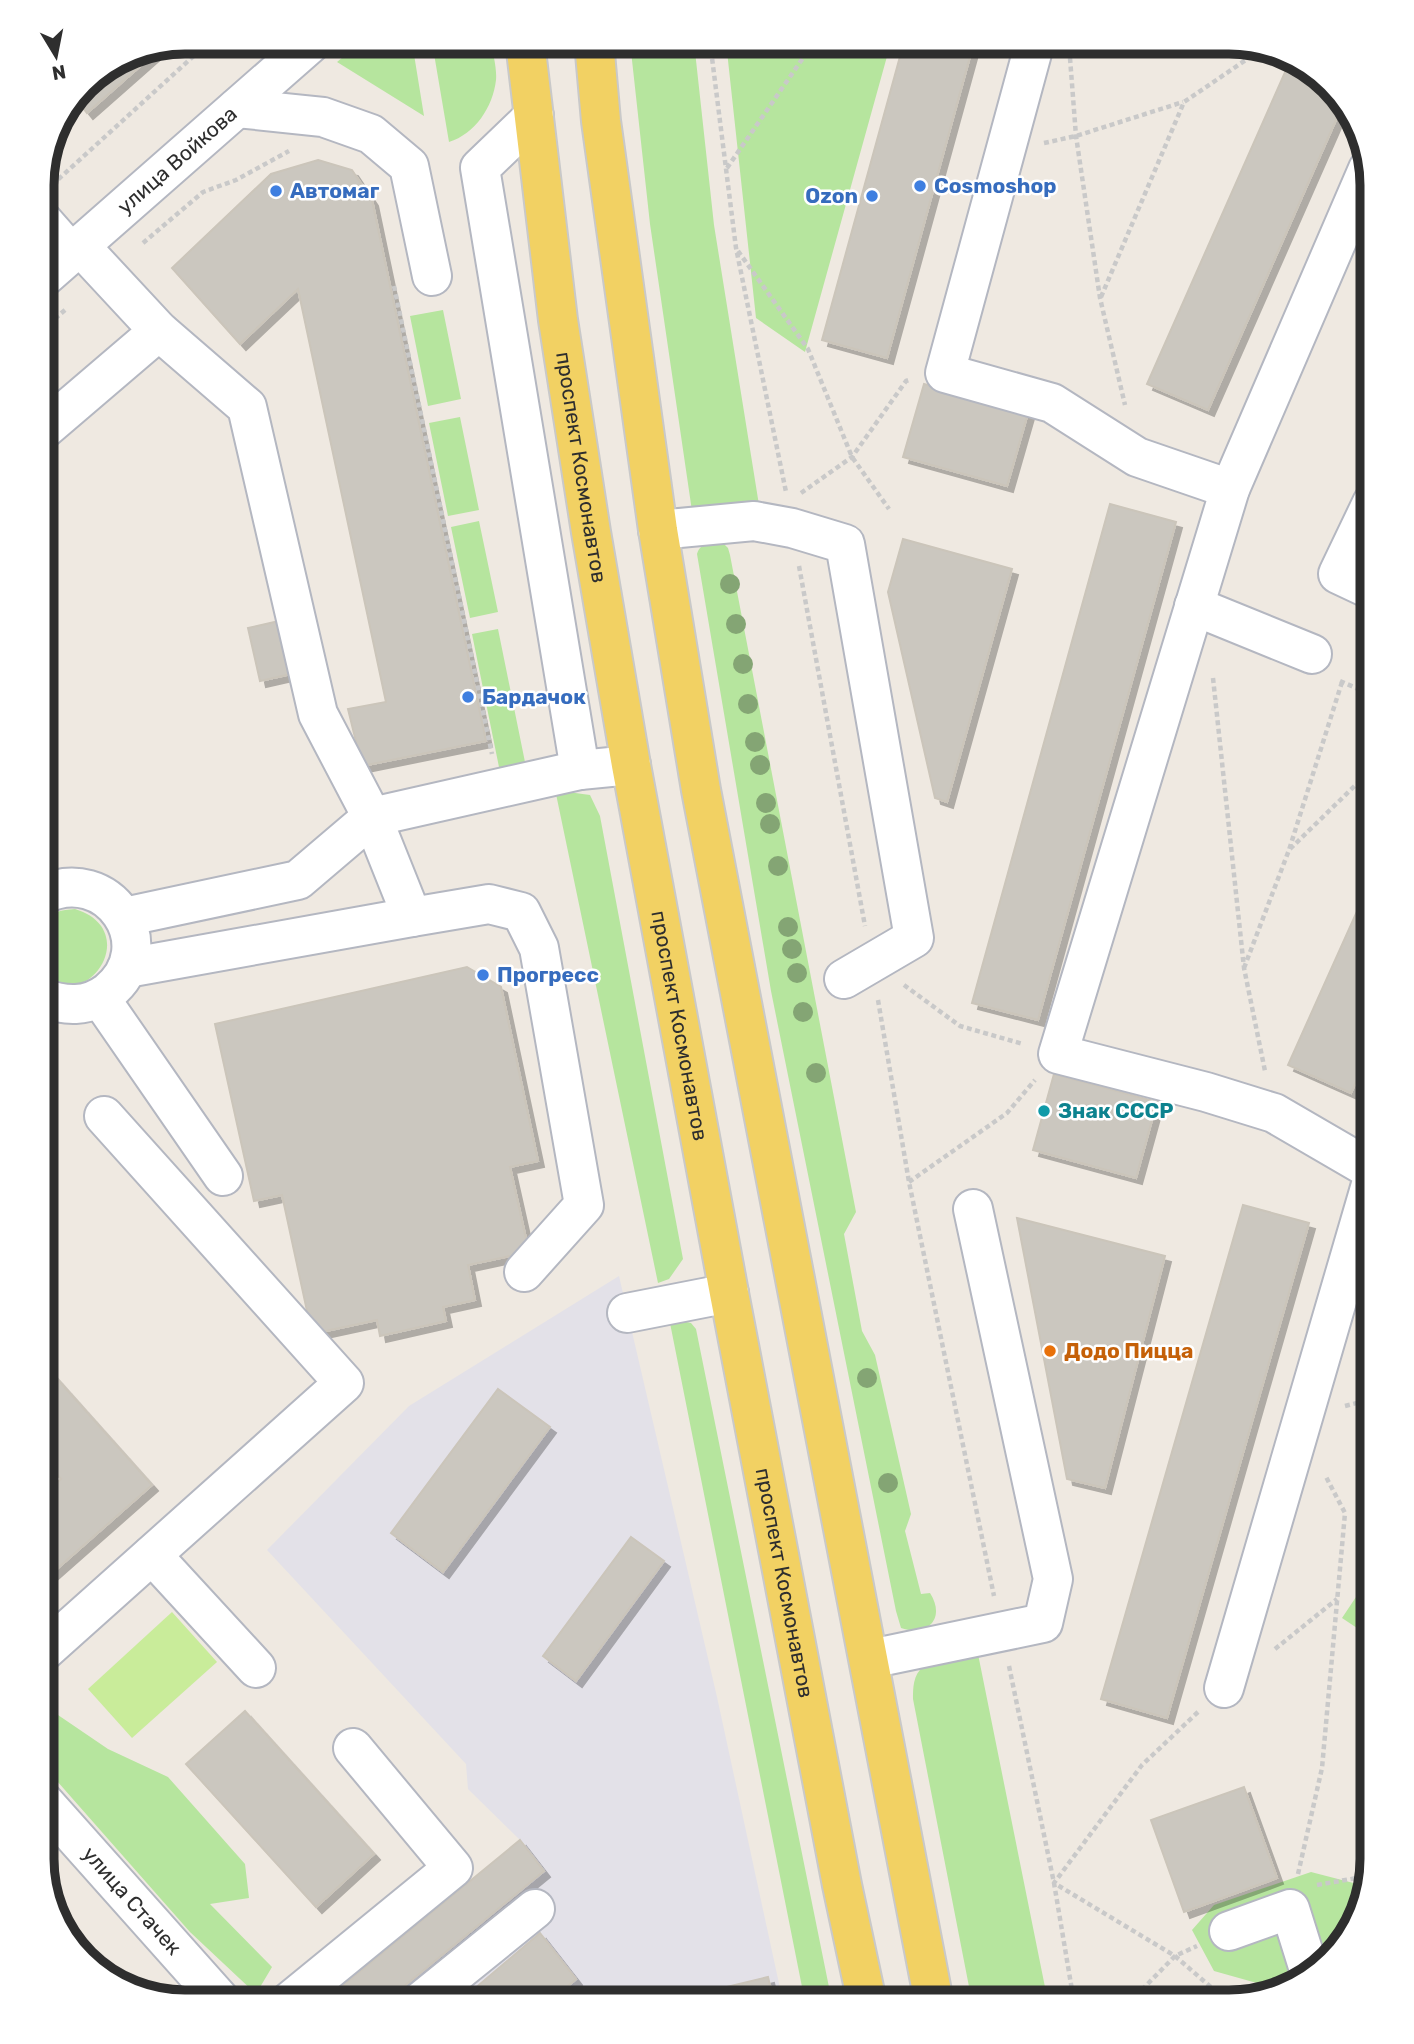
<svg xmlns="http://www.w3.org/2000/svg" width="1414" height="2044" font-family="Rubik,sans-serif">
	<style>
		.industrial { fill: #e3e1e8 }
		.green { fill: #b6e59e }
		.pitch { fill: #c9ec9a }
		.building { fill: #cbc7bf; stroke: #cbc5ba; stroke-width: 2; filter: url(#shadow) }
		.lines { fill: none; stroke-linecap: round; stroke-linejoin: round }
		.minor-casing { stroke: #b4b7c1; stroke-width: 42 }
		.major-casing { stroke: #c9c9c9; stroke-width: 42 }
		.path { stroke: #c9c9c9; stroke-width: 4.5; stroke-dasharray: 5 3.5; stroke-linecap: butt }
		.minor { stroke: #fff; stroke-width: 38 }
		.major { stroke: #f2d163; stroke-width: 38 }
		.tree { fill: #84a574 }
		.shop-dot { fill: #3f7fe0; stroke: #fff; stroke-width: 2.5 }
		.culture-dot { fill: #0f9aa8; stroke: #fff; stroke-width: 2.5 }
		.food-dot { fill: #e8710a; stroke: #fff; stroke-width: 2.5 }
		.labels { text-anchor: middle; stroke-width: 5; stroke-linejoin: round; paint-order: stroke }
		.street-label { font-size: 21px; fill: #2e2e2e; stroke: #fff }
		.shop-label { font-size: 21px; font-weight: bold; fill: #366cbe; stroke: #fff; text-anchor: start }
		.culture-label { font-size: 21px; font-weight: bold; fill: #0d838f; stroke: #fff; text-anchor: start }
		.food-label { font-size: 21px; font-weight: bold; fill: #c56008; stroke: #fff; text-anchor: start }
		.rim { fill: none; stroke: #2e2e2e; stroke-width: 9 }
	</style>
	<defs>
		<filter id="shadow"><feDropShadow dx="6" dy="6" stdDeviation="0" flood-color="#0004"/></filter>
	</defs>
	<rect width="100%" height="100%" fill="#efe9e1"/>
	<path class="industrial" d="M 619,1276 L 717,1697 L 783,2002 L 335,2002 L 330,1996 L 520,1840 L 468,1789 L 466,1764 L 267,1550 L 409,1406 Z"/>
	<path class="green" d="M 361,42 L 412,42 L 424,116 L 337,62 Z
		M 432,42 L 491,42 C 493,54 497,68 496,80 C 493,107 475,134 449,142 Z
		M 630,42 L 694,42 L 714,225 L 759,505 L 692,511 L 650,224 Z
		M 726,42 L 891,42 L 805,352 L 756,318 Z
		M 443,310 L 461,399 L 428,406 L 410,316 Z
		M 460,417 L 479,510 L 448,516 L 429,423 Z
		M 479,521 L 498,612 L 470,618 L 451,527 Z
		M 723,543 L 728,548 L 730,555 L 856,1212 L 844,1234 L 862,1331 L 875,1355 L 911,1514 L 905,1531 L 921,1594 L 930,1593 C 946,1618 928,1637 901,1628 L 896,1611 L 771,991 L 697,554 C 701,541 711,544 723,543 Z
		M 498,629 L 526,767 L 500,772 L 472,634 Z
		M 568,792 L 590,795 L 600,816 L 683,1259 L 669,1279 L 658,1283 L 556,794 Z
		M 75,909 C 144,930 87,1017 42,974 L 42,920 C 52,912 61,910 75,909 Z
		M 669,1318 L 691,1323 L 696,1329 L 832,2002 L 805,2002 Z
		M 1372,1573 L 1372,1638 L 1342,1618 Z
		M 978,1654 L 1048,2002 L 972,2002 L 913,1699 C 913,1688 913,1675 923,1667 C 930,1662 967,1657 978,1654 Z
		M 58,1715 L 108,1749 L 168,1777 L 245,1864 L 249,1898 L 210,1904 L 272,1967 L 256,1994 L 190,1932 L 42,1764 L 42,1726 Z
		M 1311,1872 L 1365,1886 L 1353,1931 L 1300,1983 L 1271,1991 L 1271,1987 L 1214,1971 L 1192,1930 L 1214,1905 Z"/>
	<path class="pitch" d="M 172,1612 L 217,1662 L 132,1738 L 88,1689 Z"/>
	<path class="building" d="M 904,42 L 974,42 L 887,358 L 822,340 Z
		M 163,46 L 87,113 L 75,98 L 90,78 L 131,53 Z
		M 1290,61 L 1308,68 L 1343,104 L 1208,410 L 1147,384 Z
		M 318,160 L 352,170 L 372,200 L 486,741 L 362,766 L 348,709 L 386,702 L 298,289 L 240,344 L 172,268 L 271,174 Z
		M 924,384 L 1028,413 L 1007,486 L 903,457 Z
		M 1110,504 L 1176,522 L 1038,1020 L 972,1003 Z
		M 903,539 L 1012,569 L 947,802 L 935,798 L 888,592 Z
		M 279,621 L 291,674 L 260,681 L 248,628 Z
		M 1372,878 L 1372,1046 L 1351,1093 L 1288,1065 Z
		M 467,967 L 501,987 L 538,1161 L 510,1167 L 529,1252 L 468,1265 L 475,1300 L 443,1307 L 446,1321 L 380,1336 L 377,1320 L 312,1334 L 282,1195 L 254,1201 L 215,1024 Z
		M 1054,1074 L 1157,1102 L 1136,1178 L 1033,1150 Z
		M 1243,1205 L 1309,1223 L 1167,1718 L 1101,1699 Z
		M 1017,1218 L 1165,1256 L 1105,1488 L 1067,1479 Z
		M 42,1362 L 152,1485 L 42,1582 L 42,1496 L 61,1479 L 42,1458 Z
		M 498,1389 L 550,1427 L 443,1572 L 391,1533 Z
		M 631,1537 L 664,1561 L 576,1681 L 543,1656 Z
		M 245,1711 L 374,1854 L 316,1907 L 186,1764 Z
		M 1244,1787 L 1277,1878 L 1184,1912 L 1151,1820 Z
		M 520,1840 L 544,1871 L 385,2002 L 335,2002 L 330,1996 Z
		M 58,1921 L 112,1980 L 106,1978 L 61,1930 Z
		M 540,1933 L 576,1979 L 550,2002 L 459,2002 Z
		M 768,1977 L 774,2002 L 664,2002 Z"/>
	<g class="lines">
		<defs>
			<g id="minor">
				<path d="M 1035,42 L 945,373 L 1052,403 L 1137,457 L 1230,489"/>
				<path d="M 237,108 L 323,117 L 371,134 L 409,166 L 432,276"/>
				<path d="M 534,116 L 480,168 L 580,770"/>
				<path d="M 1368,169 L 1230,489 L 1058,1054 L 1206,1092 L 1274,1113 L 1372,1170"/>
				<path d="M 42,220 L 71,253"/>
				<path d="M 80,246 L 159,331 L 247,407 L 318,714 L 372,817 L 412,917 L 489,904 L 521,912 L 539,948 L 584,1205 L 524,1272"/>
				<path id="s1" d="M 42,279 L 312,42"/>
				<path d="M 42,431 L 159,331"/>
				<path d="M 658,530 L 754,521 L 792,528 L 845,544 L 914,938 L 844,979"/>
				<path d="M 1372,590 L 1338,574 L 1372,503"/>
				<path d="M 1194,606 L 1312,654"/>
				<path d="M 124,917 L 298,880 L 372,817 L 580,770 L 631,765"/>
				<path d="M 127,968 L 412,917"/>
				<path d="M 42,998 C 65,1006 87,1008 108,992 C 165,946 108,862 42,895"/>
				<path d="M 100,998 L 223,1176"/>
				<path d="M 627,1313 L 729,1293"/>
				<path d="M 152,1555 L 256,1668"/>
				<path d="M 42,1653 L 344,1383 L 104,1116"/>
				<path d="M 870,1659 L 1043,1623 L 1053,1579 L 973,1209"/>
				<path d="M 1224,1688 L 1372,1181"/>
				<path id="s2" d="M 42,1800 L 222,2002"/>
				<path d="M 1229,1931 L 1290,1909 L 1310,1973"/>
				<path d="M 289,2002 L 453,1868 L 353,1748"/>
				<path d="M 420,2002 L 535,1909"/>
			</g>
			<g id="major">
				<path id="s3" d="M 525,42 L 558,320 L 591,532 L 631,765 L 729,1293 L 842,1885 L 867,2002"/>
				<path d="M 594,42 L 601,121 L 658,530 L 701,790 L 934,2002"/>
			</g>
		</defs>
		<use href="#minor" class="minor-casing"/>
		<use href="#major" class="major-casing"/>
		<path class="path" d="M 710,42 L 736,248 L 786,492
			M 1070,58 L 1076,136 L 1100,298 L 1125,405
			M 1044,143 L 1076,136 L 1183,102
			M 727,168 L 814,42
			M 52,185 L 209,42
			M 143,243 L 203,192 L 236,180 L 289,151
			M 738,251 L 808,349 L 852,457 L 889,509
			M 394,286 L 492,754
			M 1101,297 L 1184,102 L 1262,49
			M 42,330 L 65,310
			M 801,493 L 852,457 L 906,381 L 909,380
			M 799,566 L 865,926
			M 1213,678 L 1244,968 L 1265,1071
			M 1340,681 L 1372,695
			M 1290,849 L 1372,769
			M 1244,968 L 1289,850 L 1342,682
			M 904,985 L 960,1026 L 1023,1044
			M 878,1000 L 909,1182 L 994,1596
			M 909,1182 L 1007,1113 L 1035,1080
			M 1345,1406 L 1372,1399
			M 1275,1649 L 1337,1599
			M 1009,1666 L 1054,1883 L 1074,2002
			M 1198,1712 L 1142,1765 L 1054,1883 L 1175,1956 L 1228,2002
			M 1298,1874 L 1322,1768 L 1345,1513 L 1325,1475
			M 1317,1885 L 1368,1876
			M 1134,1999 L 1148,2002
			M 1130,2002 L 1175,1956 L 1197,1946"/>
		<use href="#minor" class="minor"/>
		<use href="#major" class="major"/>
	</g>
	<g class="tree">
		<circle cx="730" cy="584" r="10"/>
		<circle cx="736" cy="624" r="10"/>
		<circle cx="743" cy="664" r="10"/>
		<circle cx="748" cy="704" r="10"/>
		<circle cx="755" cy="742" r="10"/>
		<circle cx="760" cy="765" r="10"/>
		<circle cx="766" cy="803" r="10"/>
		<circle cx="770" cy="824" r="10"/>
		<circle cx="778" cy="866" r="10"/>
		<circle cx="788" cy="927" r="10"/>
		<circle cx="792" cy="949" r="10"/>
		<circle cx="797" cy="973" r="10"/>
		<circle cx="803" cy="1012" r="10"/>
		<circle cx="816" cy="1073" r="10"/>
		<circle cx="867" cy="1378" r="10"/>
		<circle cx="888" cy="1483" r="10"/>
	</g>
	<g class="shop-dot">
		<circle cx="920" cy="186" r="7"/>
		<circle cx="276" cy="191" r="7"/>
		<circle cx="872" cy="196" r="7"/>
		<circle cx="468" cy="697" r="7"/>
		<circle cx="483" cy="975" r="7"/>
	</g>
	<circle class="culture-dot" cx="1044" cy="1111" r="7"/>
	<circle class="food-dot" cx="1050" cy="1351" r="7"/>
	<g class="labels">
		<g class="street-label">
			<text dy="7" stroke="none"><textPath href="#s1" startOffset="180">улица Войкова</textPath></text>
			<text dy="7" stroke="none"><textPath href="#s3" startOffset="429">проспект Космонавтов</textPath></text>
			<text dy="7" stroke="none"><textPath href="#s3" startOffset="996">проспект Космонавтов</textPath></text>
			<text dy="7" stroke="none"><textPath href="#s3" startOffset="1563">проспект Космонавтов</textPath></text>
			<text dy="7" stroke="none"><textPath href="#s2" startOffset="135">улица Стачек</textPath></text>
		</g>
		<g class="shop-label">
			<text x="934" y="193">Cosmoshop</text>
			<text x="290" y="198">Автомаг</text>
			<text x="858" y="203" text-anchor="end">Ozon</text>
			<text x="482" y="704">Бардачок</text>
			<text x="497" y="982">Прогресс</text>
		</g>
		<g class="culture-label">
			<text x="1058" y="1118">Знак СССР</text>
		</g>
		<g class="food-label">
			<text x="1064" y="1358">Додо Пицца</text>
		</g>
	</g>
	<path d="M0 0H1414V2044H0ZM185 54H1229A131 131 0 0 1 1360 185V1859A131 131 0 0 1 1229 1990H185A131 131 0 0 1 54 1859V185A131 131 0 0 1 185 54Z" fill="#fff" fill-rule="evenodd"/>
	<path class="rim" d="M185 54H1229A131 131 0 0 1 1360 185V1859A131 131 0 0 1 1229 1990H185A131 131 0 0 1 54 1859V185A131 131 0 0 1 185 54Z"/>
	<g transform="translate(56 56) rotate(170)" stroke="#ffffff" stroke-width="5" paint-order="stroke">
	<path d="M0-5L12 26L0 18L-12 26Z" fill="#2e2e2e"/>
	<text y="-10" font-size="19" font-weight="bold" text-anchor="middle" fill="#2e2e2e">N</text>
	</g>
</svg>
